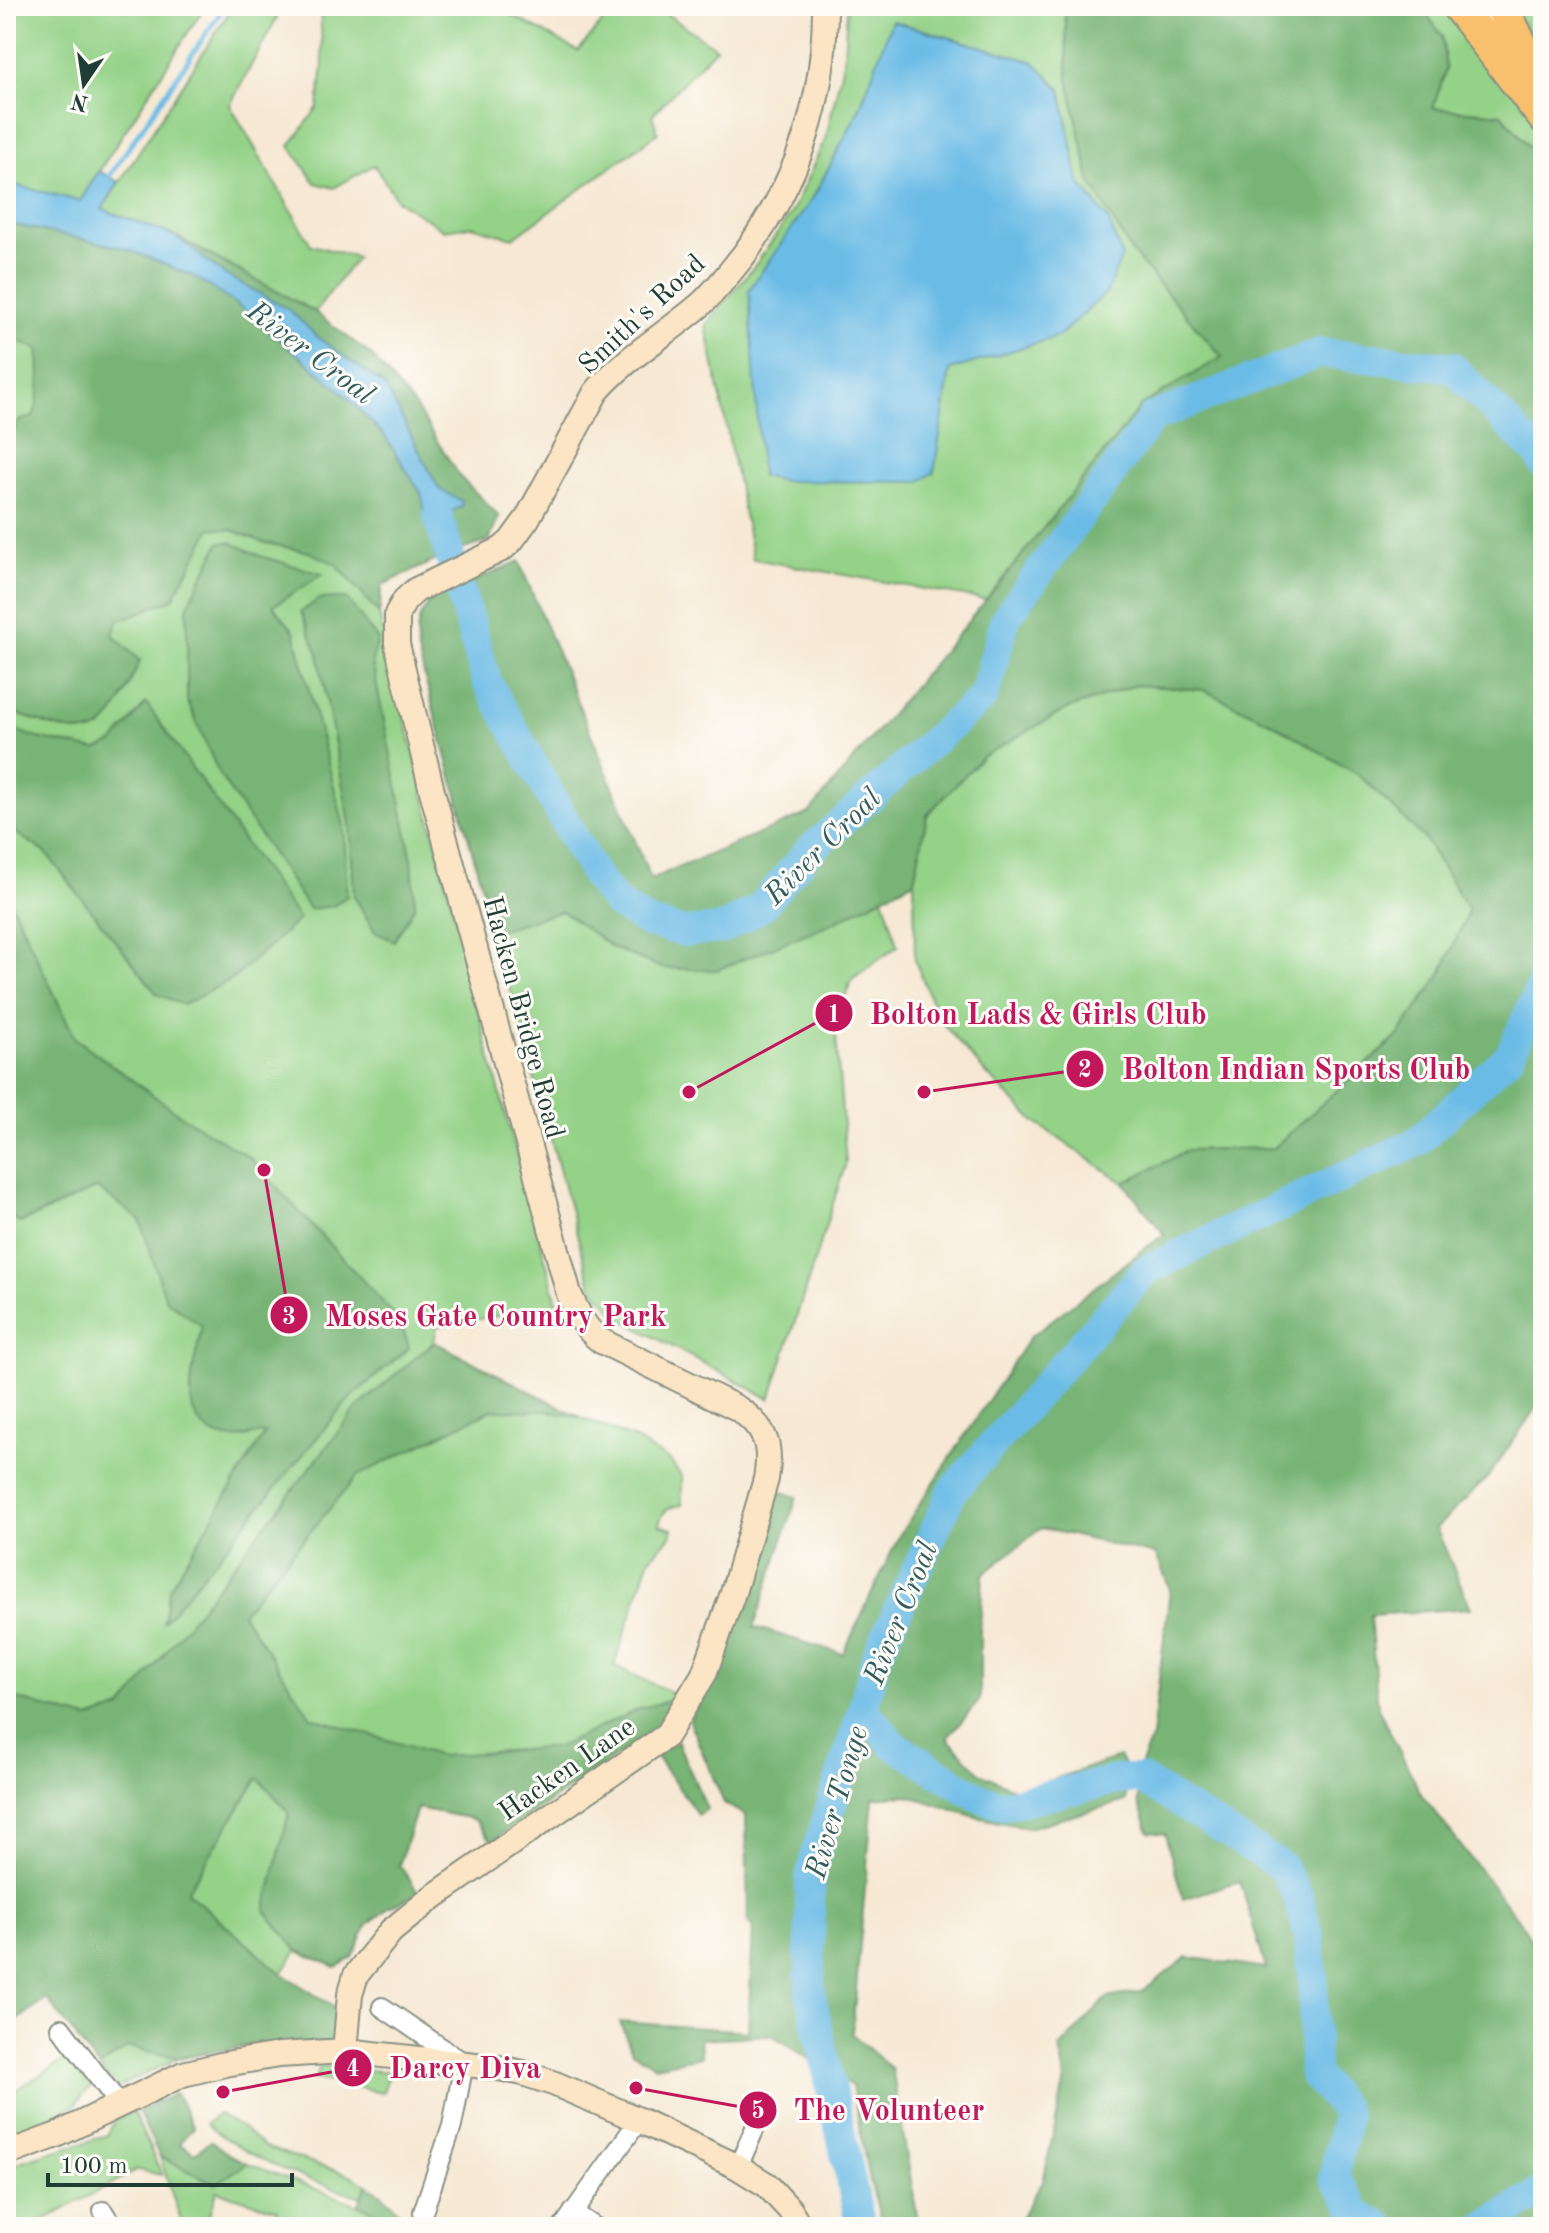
<svg xmlns="http://www.w3.org/2000/svg" width="1549" height="2233" font-family="'Old Standard TT',serif">
	<style>
		.green { fill: #94d288; stroke: #5a885e; stroke-width: 2; fill-rule: evenodd }
		.forest { fill: #77b474; stroke: #4b7854; stroke-width: 2 }
		.water { fill: #6bbbe6; stroke: #457c8d; stroke-width: 2 }
		.lines { fill: none; stroke-linecap: round; stroke-linejoin: round }
		.stream { stroke: #6bbbe6; stroke-width: 5 }
		.river { stroke: #6bbbe6; stroke-width: 30 }
		.street-casing { stroke: #8a9284; stroke-width: 22 }
		.secondary-casing { stroke: #8a9284; stroke-width: 28 }
		.highway-casing { stroke: #8a9284; stroke-width: 36 }
		.street { stroke: #fff; stroke-width: 18 }
		.secondary { stroke: #fce5c4; stroke-width: 24 }
		.highway { stroke: #f8bf6c; stroke-width: 32 }
		.labels { text-anchor: middle; stroke-width: 6; stroke-linejoin: round; paint-order: stroke }
		.street-label { font-size: 28px; fill: #1f3d34; stroke: #fdfcf7 }
		.water-label { font-size: 30px; font-style: italic; fill: #325c60; stroke: #fdfcf7 }
		.leader { fill: none; stroke: #c2185b; stroke-width: 3 }
		.callout-dot { fill: #c2185b; stroke: #fdfcf7; stroke-width: 3 }
		.mark-label { font-size: 24px; text-anchor: middle; font-weight: bold; fill: #fff }
		.callout-label { font-size: 30px; text-anchor: middle; font-weight: bold; fill: #c2185b; stroke: #fdfcf7; stroke-width: 6; stroke-linejoin: round; paint-order: stroke }
	</style>
	<rect width="100%" height="100%" fill="#fdfcf7"/>
	<filter id="ink" filterUnits="userSpaceOnUse"><feTurbulence type="fractalNoise" baseFrequency=".0125" numOctaves="2"/><feDisplacementMap in="SourceGraphic" scale="16" xChannelSelector="R" yChannelSelector="G"/><feConvolveMatrix kernelMatrix="1 2 1 2 8 2 1 2 1" color-interpolation-filters="sRGB"/></filter>
	<filter id="wash" filterUnits="userSpaceOnUse"><feTurbulence type="fractalNoise" baseFrequency=".006" numOctaves="4" result="noise"/><feDisplacementMap in="SourceGraphic" scale="32" xChannelSelector="R" yChannelSelector="G"/><feGaussianBlur stdDeviation="1.8" result="paint"/><feColorMatrix in="noise" values="0 0 0 0 0 0 0 0 0 0 0 0 0 0 0 0 0 1.4 0 .05"/><feComposite in="paint" operator="in"/></filter>
	<g filter="url(#wash)">
		<rect width="100%" height="100%" fill="#f6e8d3"/>
		<path class="green" d="M 6,6 L 205,6 L 80,201 L 6,183 Z
			M 233,6 L 283,6 L 230,105 L 311,245 L 357,257 L 315,312 L 175,236 L 102,209 Z
			M 320,6 L 495,6 L 578,51 L 616,6 L 655,6 L 716,48 L 652,115 L 658,133 L 513,238 L 472,226 L 444,230 L 397,200 L 374,165 L 334,188 L 315,183 L 290,146 L 318,107 L 323,65 Z
			M 847,6 L 1035,6 L 1055,13 L 1054,6 L 1065,6 L 1068,79 L 1131,251 L 1222,357 L 1142,405 L 986,600 L 753,559 L 706,325 L 757,263 L 792,212 L 826,138 L 844,58 ZM 892,21 L 1034,62 L 1061,89 L 1079,182 L 1108,219 L 1059,336 L 950,370 L 934,472 L 814,196 L 859,110 Z
			M 1421,6 L 1447,6 L 1543,129 L 1543,164 L 1502,114 L 1433,108 L 1446,69 L 1442,36 Z
			M 1512,6 L 1543,6 L 1543,56 Z
			M 6,223 L 125,248 L 436,560 L 382,585 L 379,614 L 484,1034 L 558,1306 L 437,1326 L 434,1342 L 582,1418 L 634,1439 L 670,1461 L 682,1477 L 682,1505 C 668,1507 662,1510 659,1525 L 673,1529 L 671,1536 L 650,1558 L 614,1666 L 681,1697 L 574,1785 L 492,1841 L 474,1819 L 417,1808 L 399,1865 L 419,1893 L 389,1907 L 367,1925 L 352,1958 L 336,1967 L 297,1951 L 282,1973 L 333,2043 L 248,2046 L 179,2058 L 116,2088 L 83,2047 L 6,1913 Z
			M 1135,685 L 1204,690 L 1274,724 L 1360,776 L 1424,838 L 1469,910 L 1441,974 L 1397,1037 L 1273,1148 L 1188,1150 L 1124,1183 L 1035,1122 L 979,1066 L 939,1019 L 915,961 L 914,881 L 927,815 L 982,756 L 1067,709 Z
			M 883,897 L 898,946 L 852,979 L 835,1022 L 846,1163 L 770,1399 L 619,1318 L 591,1285 L 494,931 L 562,911 L 613,948 L 832,923 Z
			M 71,2056 L 93,2084 L 72,2108 L 6,2139 L 6,2096 Z
			M 320,2066 L 390,2072 L 383,2092 L 315,2079 Z
			M 133,2112 L 162,2175 L 137,2170 L 31,2227 L 6,2227 L 6,2167 C 39,2154 73,2147 107,2135 L 116,2119 Z
			M 218,2114 L 244,2129 L 265,2147 L 353,2176 L 367,2185 L 362,2197 C 307,2180 250,2160 206,2124 Z
			M 160,2157 L 216,2183 L 247,2163 L 375,2211 L 392,2227 L 274,2227 L 278,2210 L 217,2191 L 206,2227 L 183,2227 Z"/>
		<path class="forest" d="M 1065,6 L 1421,6 L 1442,36 L 1446,69 L 1433,108 L 1502,114 L 1543,164 L 1543,1398 L 1487,1478 L 1436,1528 L 1471,1608 L 1370,1615 L 1378,1708 L 1421,1794 L 1526,1930 L 1543,1965 L 1543,2227 L 1015,2227 L 1043,2181 L 1065,2080 L 1060,2048 L 1107,1998 L 1142,1992 L 1187,1957 L 1266,1969 L 1240,1881 L 1183,1899 L 1165,1834 L 1149,1832 L 1138,1802 L 1140,1766 L 1152,1737 L 1170,1589 L 1156,1555 L 1041,1528 L 983,1575 L 980,1629 L 980,1700 L 947,1738 L 980,1773 L 1019,1791 L 1119,1757 L 1126,1767 L 1126,1801 L 1028,1828 L 976,1817 L 906,1795 L 873,1798 L 852,2034 L 892,2069 L 919,2227 L 883,2227 L 867,2170 L 852,2086 L 772,2035 L 700,2039 L 701,2057 L 655,2066 L 632,2052 L 620,2022 L 748,2031 L 753,1928 L 748,1922 L 746,1816 L 724,1803 L 689,1721 L 707,1686 L 772,1489 L 797,1497 L 754,1627 L 843,1654 L 900,1534 L 1030,1337 L 1164,1234 L 1124,1183 L 1188,1150 L 1273,1148 L 1397,1037 L 1441,974 L 1469,910 L 1424,838 L 1360,776 L 1274,724 L 1204,690 L 1135,685 L 1067,709 L 982,757 L 927,815 L 914,881 L 832,923 L 717,970 L 662,968 L 613,948 L 562,911 L 494,931 L 418,652 L 417,632 L 420,617 L 430,601 L 519,561 L 651,879 L 809,813 L 986,600 L 1142,405 L 1222,357 L 1131,251 L 1090,181 L 1068,79 Z
			M 6,223 L 125,248 L 193,276 L 242,308 L 339,389 L 384,435 L 421,493 L 436,560 L 382,585 L 379,614 L 336,564 L 309,552 L 265,543 L 232,530 L 211,528 L 173,599 L 118,621 L 113,635 L 140,661 C 131,679 116,721 97,730 C 79,739 26,717 6,710 L 6,439 L 20,420 L 33,417 C 41,393 41,373 38,349 L 6,336 Z
			M 175,236 L 315,312 L 371,355 L 416,408 L 460,477 L 499,516 L 489,541 L 461,550 L 451,511 L 385,386 L 321,340 L 289,310 L 224,274 Z
			M 220,542 L 231,542 L 260,556 L 323,574 L 273,606 L 294,631 L 344,826 L 347,896 L 333,906 L 309,909 L 219,774 L 187,700 L 187,607 Z
			M 346,598 L 378,640 L 372,661 L 412,860 L 415,906 L 394,941 L 375,932 L 354,896 L 350,824 L 318,654 L 301,612 L 319,599 Z
			M 146,703 L 299,919 L 233,979 L 183,1005 L 157,994 L 46,853 L 10,829 L 6,829 L 6,727 L 38,738 L 96,750 L 113,743 Z
			M 6,892 L 75,1038 L 180,1115 L 249,1157 L 401,1322 L 409,1348 L 350,1398 L 163,1623 L 170,1587 L 265,1433 C 254,1434 238,1440 227,1438 C 171,1428 195,1364 202,1326 L 166,1300 L 140,1220 L 97,1188 L 20,1223 L 6,1213 Z
			M 434,1342 L 582,1418 L 550,1411 L 491,1410 L 357,1476 L 242,1613 L 311,1717 L 441,1756 L 558,1747 L 639,1709 L 681,1697 L 656,1729 L 492,1841 L 474,1819 L 417,1808 L 399,1865 L 419,1893 L 389,1907 L 367,1925 L 352,1958 L 336,1967 L 297,1950 L 265,1911 L 289,1812 L 258,1778 L 187,1892 L 281,1973 L 337,2009 L 333,2043 L 248,2046 L 179,2058 L 128,2047 L 99,2067 L 47,1999 L 6,2028 L 6,1696 L 88,1719 L 122,1708 L 357,1408 Z
			M 677,1741 L 707,1809 L 698,1815 L 655,1755 Z
			M 176,2093 L 193,2128 L 179,2143 L 195,2153 L 210,2141 L 230,2155 L 247,2163 L 216,2184 L 160,2157 L 138,2111 Z
			M 367,2185 L 382,2194 L 415,2227 L 392,2227 L 375,2211 L 358,2205 Z"/>
		<path class="water" d="M 892,21 L 1034,62 L 1061,90 L 1079,182 L 1108,219 L 1122,256 L 1107,292 L 1059,336 L 950,370 L 934,472 L 919,482 L 784,481 L 761,476 L 749,290 L 814,196 L 859,110 Z
			M 99,171 L 119,182 L 102,209 L 175,236 L 224,274 L 289,310 L 321,340 L 385,386 L 439,489 L 462,501 L 461,507 L 451,511 L 461,550 L 436,560 L 421,493 L 384,435 L 339,389 L 242,308 L 193,276 L 125,248 L 6,223 L 6,183 L 80,201 Z"/>
		<g class="lines">
			<path class="stream" d="M 106,181 L 225,6"/>
			<path class="river" d="M 438,516 L 487,682 L 594,874 L 616,903 L 648,923 L 684,932 L 722,929 L 760,908 L 808,852 L 984,696 L 1005,619 L 1153,417 L 1320,353 L 1452,367 L 1540,456 L 1543,464
				M 863,1709 L 894,1745 L 980,1798 L 1003,1805 L 1121,1779 L 1141,1779 L 1282,1867 L 1298,1896 L 1309,1937 L 1313,1977 L 1314,2075 L 1343,2108 L 1346,2117 L 1334,2176 L 1358,2214 L 1382,2227
				M 861,2227 L 810,1992 L 810,1879 L 816,1852 L 863,1709 L 875,1660 L 953,1490 L 1146,1270 L 1417,1142 L 1510,1055 L 1543,982
				M 1484,2227 L 1543,2191"/>
		</g>
	</g>
	<g filter="url(#ink)">
		<g class="lines">
			<defs>
				<path id="street" d="M 382,2007 L 464,2063 L 452,2126 L 423,2212
					M 61,2028 L 120,2105
					M 738,2167 L 762,2112
					M 103,2211 L 113,2227
					M 573,2212 L 595,2227
					M 563,2227 L 639,2120"/>
				<path id="secondary" d="M 1481,6 L 1508,38
					M 345,2051 L 350,1995 L 356,1975 L 391,1931 L 433,1897 L 666,1736 L 704,1674 L 733,1593 L 766,1479 C 772,1446 766,1427 737,1408 L 601,1341 C 584,1328 578,1313 569,1294 L 432,791 L 397,644 L 397,614 L 405,600 L 416,590 L 502,549 L 511,541 L 527,519 L 596,392 C 625,358 665,335 699,306 C 715,292 729,273 743,256 C 799,180 825,101 825,6
					M 6,2154 L 57,2135 L 183,2074 L 225,2064 L 279,2055 L 345,2051 L 494,2067 L 523,2073 L 553,2083 L 639,2120 L 738,2167 L 767,2185 L 790,2210 L 800,2227"/>
				<path id="highway" d="M 1458,6 L 1543,116
					M 1501,6 L 1533,68"/>
			</defs>
			<use href="#street" class="street-casing"/>
			<use href="#secondary" class="secondary-casing"/>
			<use href="#highway" class="highway-casing"/>
			<use href="#street" class="street"/>
			<use href="#secondary" class="secondary"/>
			<use href="#highway" class="highway"/>
		</g>
	</g>
	<g class="labels">
		<g class="street-label">
			<text transform="translate(641 313) rotate(-43)" y="10">Smith's Road</text>
			<text transform="translate(525 1017) rotate(75)" y="10">Hacken Bridge Road</text>
			<text transform="translate(566 1768) rotate(-35)" y="10">Hacken Lane</text>
		</g>
		<g class="water-label">
			<text transform="translate(311 352) rotate(37)" y="10">River Croal</text>
			<text transform="translate(822 846) rotate(-45)" y="10">River Croal</text>
			<text transform="translate(900 1613) rotate(-68)" y="10">River Croal</text>
			<text transform="translate(836 1802) rotate(-74)" y="10">River Tonge</text>
		</g>
	</g>
	<path class="leader" d="M689 1092L834 1013M924 1092L1085 1069M264 1170L289 1315M223 2092L353 2068M636 2088L758 2110"/>
	<g class="callout-dot">
		<circle cx="689" cy="1092" r="8"/>
		<circle cx="924" cy="1092" r="8"/>
		<circle cx="264" cy="1170" r="8"/>
		<circle cx="223" cy="2092" r="8"/>
		<circle cx="636" cy="2088" r="8"/>
		<circle cx="834" cy="1013" r="20"/>
		<circle cx="1085" cy="1069" r="20"/>
		<circle cx="289" cy="1315" r="20"/>
		<circle cx="353" cy="2068" r="20"/>
		<circle cx="758" cy="2110" r="20"/>
	</g>
	<g class="mark-label">
		<text x="834" y="1022">1</text>
		<text x="1085" y="1077">2</text>
		<text x="289" y="1324">3</text>
		<text x="353" y="2076">4</text>
		<text x="758" y="2118">5</text>
	</g>
	<g class="callout-label">
		<text x="1038" y="1024">Bolton Lads &amp; Girls Club</text>
		<text x="1296" y="1079">Bolton Indian Sports Club</text>
		<text x="496" y="1326">Moses Gate Country Park</text>
		<text x="465" y="2078">Darcy Diva</text>
		<text x="889" y="2120">The Volunteer</text>
	</g>
	<rect width="1549" height="2233" fill="none" stroke="#fdfcf7" stroke-width="32"/>
	<g transform="translate(84 84) rotate(193)" stroke="#fdfcf7" stroke-width="6" paint-order="stroke">
	<path d="M0-6L14 30L0 20L-14 30Z" fill="#1f3d34"/>
	<text y="-12" font-size="22" font-weight="bold" text-anchor="middle" fill="#1f3d34">N</text>
	</g>
	<path d="M48 2173v12h244v-12" fill="none" stroke="#1f3d34" stroke-width="4"/>
	<text x="60" y="2173" font-size="24" fill="#1f3d34" stroke="#fdfcf7" stroke-width="6" paint-order="stroke">100 m</text>
</svg>
